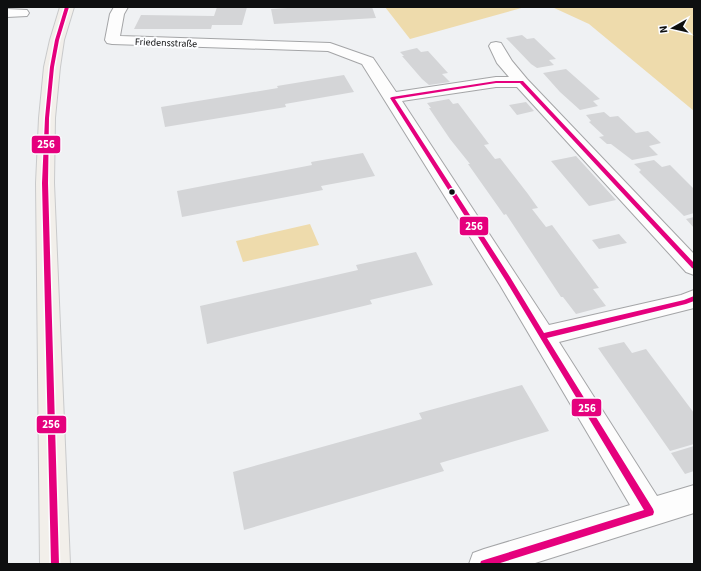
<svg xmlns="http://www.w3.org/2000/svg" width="701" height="571" font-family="'Source Sans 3',sans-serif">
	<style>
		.green { fill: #eedbac }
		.building { fill: #d4d5d7 }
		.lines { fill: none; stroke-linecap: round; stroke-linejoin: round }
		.minor-casing { stroke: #a4a5a7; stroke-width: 2 }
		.major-casing { stroke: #c9cacb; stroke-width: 2 }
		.minor { fill: #fdfdfd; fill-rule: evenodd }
		.major { fill: #f2efea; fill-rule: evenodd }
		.bus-1-casing { stroke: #fcfdff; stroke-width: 3 }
		.bus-1 { fill: #e5007d; fill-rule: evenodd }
		.bus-dot { fill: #0e0f10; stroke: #fcfdff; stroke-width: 1.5 }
		.labels { text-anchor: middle; stroke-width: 4; stroke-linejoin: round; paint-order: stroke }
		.street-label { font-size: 10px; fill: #0e0f10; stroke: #fcfdff }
		.line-badge { stroke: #fcfdff; stroke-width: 1.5 }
		.badge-label { font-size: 11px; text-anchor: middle; font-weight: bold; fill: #fff }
	</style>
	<rect width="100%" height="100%" fill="#eff1f3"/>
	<path class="green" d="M 385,7 L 525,7 L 410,39 Z
		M 552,7 L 694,7 L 694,111 L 589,24 Z
		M 310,224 L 319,245 L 243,262 L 236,241 Z"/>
	<path class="building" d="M 217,7 L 247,7 L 242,25 L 212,25 L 211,29 L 134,29 L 141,15 L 214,16 Z
		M 304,7 L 372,7 L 376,18 L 274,24 L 271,9 Z
		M 522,35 L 527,39 L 534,38 L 556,59 L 549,60 L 554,65 L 537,68 L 531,64 L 506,38 Z
		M 417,48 L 421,52 L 428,51 L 448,73 L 442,74 L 450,82 L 429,85 L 422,79 L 402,56 L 404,56 L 400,52 Z
		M 566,69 L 600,99 L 593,101 L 598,106 L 580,110 L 560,92 L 543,73 Z
		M 344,75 L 354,92 L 285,104 L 286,107 L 165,127 L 161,107 L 278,88 L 277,86 Z
		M 449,99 L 453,104 L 458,103 L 489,144 L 484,145 L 495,159 L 500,158 L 528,194 L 538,208 L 532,209 L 546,227 L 552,225 L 599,288 L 593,289 L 606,306 L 576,314 L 563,297 L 561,297 L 506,214 L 504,215 L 468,164 L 470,164 L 450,139 L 429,108 L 431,108 L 427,103 Z
		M 526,102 L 534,111 L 517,115 L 509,105 Z
		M 604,112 L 610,117 L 618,116 L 636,133 L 648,131 L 661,143 L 649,146 L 658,155 L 632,160 L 611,144 L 607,144 L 599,137 L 604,136 L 589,122 L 591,121 L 586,115 Z
		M 363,153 L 375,176 L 321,186 L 323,190 L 182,217 L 177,191 L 312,165 L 311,162 Z
		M 576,156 L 616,200 L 589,206 L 551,161 Z
		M 654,160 L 662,167 L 670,165 L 694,189 L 694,213 L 684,216 L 639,172 L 641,170 L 634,164 Z
		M 694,217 L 694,228 L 686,219 Z
		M 619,234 L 627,243 L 599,249 L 592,240 Z
		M 416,252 L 433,285 L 370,300 L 372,304 L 207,344 L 200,306 L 358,270 L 356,265 Z
		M 624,342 L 632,353 L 646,349 L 694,413 L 694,444 L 670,451 L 598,348 Z
		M 522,385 L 549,431 L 440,463 L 444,471 L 244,530 L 233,472 L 422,419 L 419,413 Z
		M 694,446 L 694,471 L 685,474 L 671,453 Z"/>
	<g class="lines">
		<defs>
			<path id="minor" d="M 114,7 L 128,7 L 124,14 L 120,36 L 330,43 L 373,58 L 396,92 L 496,77 L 509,77 L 497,63 L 489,46 L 491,43 L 496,42 L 501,43 L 512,61 L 527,79 L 694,254 L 694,275 L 686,272 L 517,87 L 496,87 L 402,101 L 549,325 L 681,295 L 694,290 L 694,308 L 559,342 L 657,496 L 694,485 L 694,513 L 532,564 L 469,564 L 473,553 L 484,549 L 630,505 L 500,285 L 362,64 L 328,51 L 112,44 L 107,43 L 105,40 L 110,14 Z
				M 7,9 L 27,10 L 29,13 L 27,16 L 7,17 Z"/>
			<path id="major" d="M 60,7 L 74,7 L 64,40 L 60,67 L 55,118 L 54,183 L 70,564 L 40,564 L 36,183 L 39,118 L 44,67 L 50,40 Z"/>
		</defs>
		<use href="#minor" class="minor-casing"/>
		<use href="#major" class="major-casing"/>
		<use href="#minor" class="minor"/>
		<use href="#major" class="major"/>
		<defs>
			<path id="bus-1" d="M 65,7 L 69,7 L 59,40 L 54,67 L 49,118 L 48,183 L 59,564 L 51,564 L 42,183 L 45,118 L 50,67 L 55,40 Z
				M 496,81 L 523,81 L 694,263 L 694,269 L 692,268 L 520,83 L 496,83 L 395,99 L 510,277 L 544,333 L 684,300 L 694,296 L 694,301 L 686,304 L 547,338 L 653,509 L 654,512 L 653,515 L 497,564 L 480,564 L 481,561 L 484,560 L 644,510 L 506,281 L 390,98 L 392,97 Z"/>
		</defs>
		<use href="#bus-1" class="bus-1-casing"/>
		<use href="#bus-1" class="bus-1"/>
	</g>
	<circle class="bus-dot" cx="452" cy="192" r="3.5"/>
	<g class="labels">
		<g class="street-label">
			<text transform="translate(166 42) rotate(2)" y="4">Friedensstraße</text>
		</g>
	</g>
	<g class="line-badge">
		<rect x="31" y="135" width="30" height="19" rx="4" fill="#e5007d"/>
		<rect x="459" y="216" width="30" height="20" rx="4" fill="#e5007d"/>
		<rect x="571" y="398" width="31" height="19" rx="4" fill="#e5007d"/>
		<rect x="36" y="415" width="31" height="19" rx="4" fill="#e5007d"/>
	</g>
	<g class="badge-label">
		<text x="46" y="148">256</text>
		<text x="474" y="230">256</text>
		<text x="587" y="412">256</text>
		<text x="51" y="428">256</text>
	</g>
	<rect width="701" height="571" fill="none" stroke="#0e0f10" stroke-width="16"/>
	<g transform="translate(673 28) rotate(262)" stroke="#fcfdff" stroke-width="3" paint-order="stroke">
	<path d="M0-3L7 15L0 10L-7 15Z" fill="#0e0f10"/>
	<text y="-6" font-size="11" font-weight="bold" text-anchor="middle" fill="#0e0f10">N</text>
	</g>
</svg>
